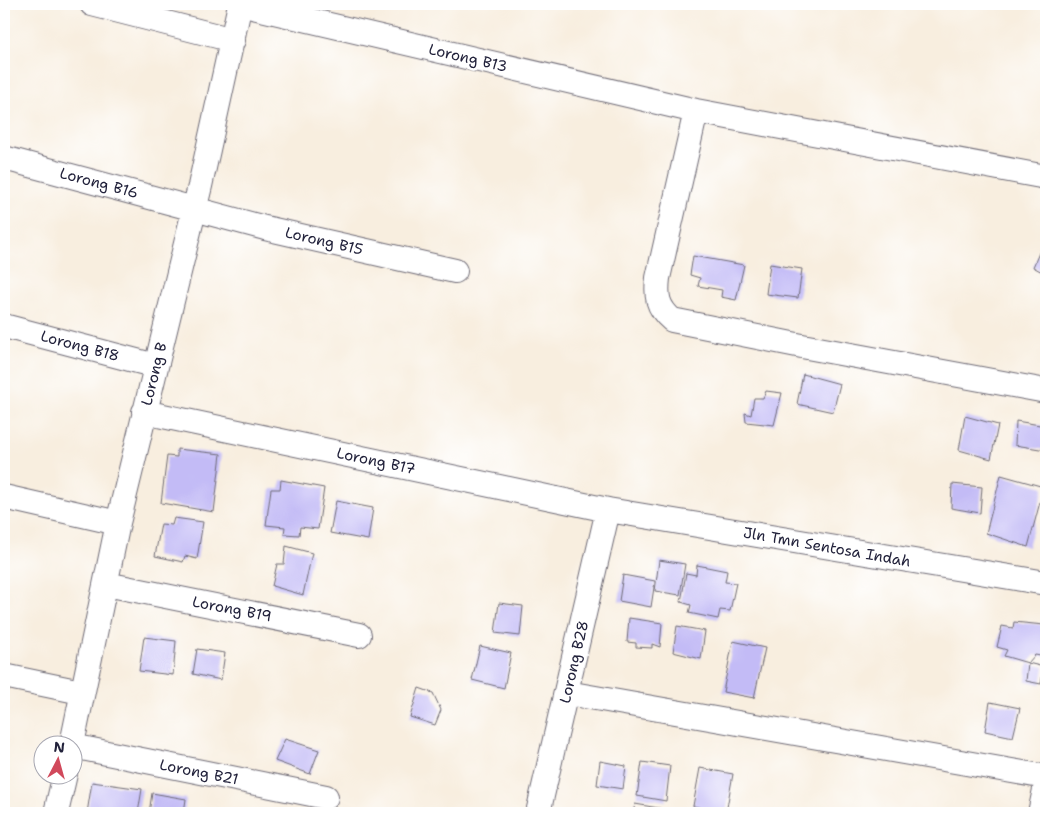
<svg xmlns="http://www.w3.org/2000/svg" width="1050" height="817" font-family="'Shantell Sans',sans-serif">
	<style>
		.building { fill: #c3bbf6 }
		.lines { fill: none; stroke-linecap: round; stroke-linejoin: round }
		.minor-casing { stroke: #6d6974; stroke-width: 26 }
		.minor { stroke: #fff; stroke-width: 24 }
		.labels { text-anchor: middle; stroke-width: 5; stroke-linejoin: round; paint-order: stroke }
		.street-label { font-size: 15px; fill: #22223b; stroke: #fff }
	</style>
	<rect width="100%" height="100%" fill="#fff"/>
	<filter id="ink" filterUnits="userSpaceOnUse"><feTurbulence type="fractalNoise" baseFrequency=".02" numOctaves="2"/><feDisplacementMap in="SourceGraphic" scale="10" xChannelSelector="R" yChannelSelector="G"/><feConvolveMatrix kernelMatrix="1 2 1 2 8 2 1 2 1" color-interpolation-filters="sRGB"/></filter>
	<filter id="wash" filterUnits="userSpaceOnUse"><feTurbulence type="fractalNoise" baseFrequency=".0096" numOctaves="4" result="noise"/><feDisplacementMap in="SourceGraphic" scale="20" xChannelSelector="R" yChannelSelector="G"/><feGaussianBlur stdDeviation="1.12" result="paint"/><feColorMatrix in="noise" values="0 0 0 0 0 0 0 0 0 0 0 0 0 0 0 0 0 1.4 0 .05"/><feComposite in="paint" operator="in"/></filter>
	<g filter="url(#wash)">
		<rect width="100%" height="100%" fill="#f8eedf"/>
		<g id="blocks">
			<path class="building" d="M 1041,248 L 1046,250 L 1046,274 L 1033,267 Z
				M 693,256 L 744,265 L 736,300 L 721,297 L 722,290 L 698,286 L 700,278 L 690,275 Z
				M 770,264 L 802,269 L 798,298 L 766,294 Z
				M 803,374 L 840,384 L 833,412 L 797,404 Z
				M 766,391 L 782,393 L 774,425 L 746,422 L 745,413 L 751,415 L 754,398 L 763,398 Z
				M 965,416 L 998,425 L 991,459 L 959,450 Z
				M 1016,421 L 1046,426 L 1046,450 L 1015,445 Z
				M 177,449 L 221,454 L 214,512 L 161,503 L 167,456 L 177,457 Z
				M 1001,475 L 1044,487 L 1028,547 L 986,533 Z
				M 281,480 L 324,488 L 318,529 L 300,527 L 299,535 L 284,534 L 285,527 L 266,525 L 271,489 L 280,489 Z
				M 952,484 L 982,487 L 980,513 L 951,508 Z
				M 336,501 L 373,508 L 368,540 L 330,533 Z
				M 174,518 L 203,522 L 197,559 L 185,556 L 183,562 L 155,556 L 161,524 L 172,525 Z
				M 286,546 L 312,553 L 303,595 L 272,586 L 277,564 L 284,564 Z
				M 659,560 L 685,564 L 680,595 L 655,591 Z
				M 697,565 L 727,571 L 725,582 L 736,583 L 730,611 L 720,610 L 718,619 L 689,613 L 691,605 L 681,602 L 686,573 L 696,575 Z
				M 623,575 L 655,581 L 651,607 L 619,601 Z
				M 499,603 L 523,606 L 520,636 L 495,633 Z
				M 629,618 L 662,623 L 660,647 L 652,644 L 652,648 L 636,647 L 636,643 L 627,642 Z
				M 1014,622 L 1044,625 L 1046,657 L 1035,655 L 1028,663 L 1004,656 L 1007,650 L 997,647 L 1002,626 L 1013,628 Z
				M 677,626 L 705,631 L 701,659 L 673,652 Z
				M 144,637 L 176,641 L 173,675 L 139,671 Z
				M 733,641 L 765,648 L 754,698 L 723,692 Z
				M 480,646 L 511,653 L 504,688 L 472,680 Z
				M 197,649 L 225,653 L 221,680 L 193,674 Z
				M 1028,663 L 1044,667 L 1041,684 L 1026,681 Z
				M 419,688 L 433,693 L 441,710 L 435,725 L 410,717 Z
				M 990,702 L 1020,708 L 1013,737 L 985,731 Z
				M 285,739 L 319,750 L 310,774 L 275,761 Z
				M 600,761 L 626,766 L 623,789 L 597,785 Z
				M 642,762 L 670,766 L 666,801 L 637,796 Z
				M 700,768 L 733,774 L 726,813 L 693,806 Z
				M 92,782 L 142,789 L 138,813 L 87,813 Z
				M 152,793 L 186,799 L 184,813 L 149,813 Z
				M 635,804 L 670,810 L 669,813 L 633,813 Z"/>
		</g>
	</g>
	<g filter="url(#ink)">
		<use href="#blocks" fill-opacity="0" stroke="#6d6974" stroke-width="1"/>
		<g class="lines">
			<defs>
				<path id="minor" d="M 92,4 L 233,40
					M 240,4 L 696,111 L 1046,177
					M 696,111 L 658,278 C 656,296 657,307 672,320 L 802,346 L 1046,391
					M 4,158 L 265,228 L 455,271
					M 4,326 L 156,366
					M 144,412 L 608,510 L 1046,583
					M 4,497 L 118,523
					M 106,584 L 359,635
					M 4,676 L 81,692
					M 567,693 L 1046,777
					M 72,744 L 118,523 L 200,186 L 240,4
					M 72,746 L 326,797
					M 56,813 L 65,774
					M 538,813 L 608,510
					M 1040,813 L 1046,785"/>
			</defs>
			<use href="#minor" class="minor-casing"/>
			<use href="#minor" class="minor"/>
		</g>
	</g>
	<g class="labels">
		<g class="street-label">
			<text transform="translate(468 58) rotate(13)" y="5">Lorong B13</text>
			<text transform="translate(99 183) rotate(15)" y="5">Lorong B16</text>
			<text transform="translate(324 241) rotate(13)" y="5">Lorong B15</text>
			<text transform="translate(80 346) rotate(15)" y="5">Lorong B18</text>
			<text transform="translate(154 374) rotate(-76)" y="5">Lorong B</text>
			<text transform="translate(376 461) rotate(12)" y="5">Lorong B17</text>
			<text transform="translate(827 547) rotate(10)" y="5">Jln Tmn Sentosa Indah</text>
			<text transform="translate(232 609) rotate(11)" y="5">Lorong B19</text>
			<text transform="translate(574 662) rotate(-77)" y="5">Lorong B28</text>
			<text transform="translate(199 772) rotate(11)" y="5">Lorong B21</text>
		</g>
	</g>
	<rect width="1050" height="817" fill="none" stroke="#fff" stroke-width="20"/>
	<g transform="translate(58 760) rotate(6)"><circle r="24" fill="#ffffff" stroke="#a7a7b1"/>
	<path d="M0-4L9 19L0 12L-9 19Z" fill="#d1495b"/>
	<text y="-8" font-size="14" font-weight="bold" text-anchor="middle" fill="#22223b">N</text>
	</g>
</svg>
